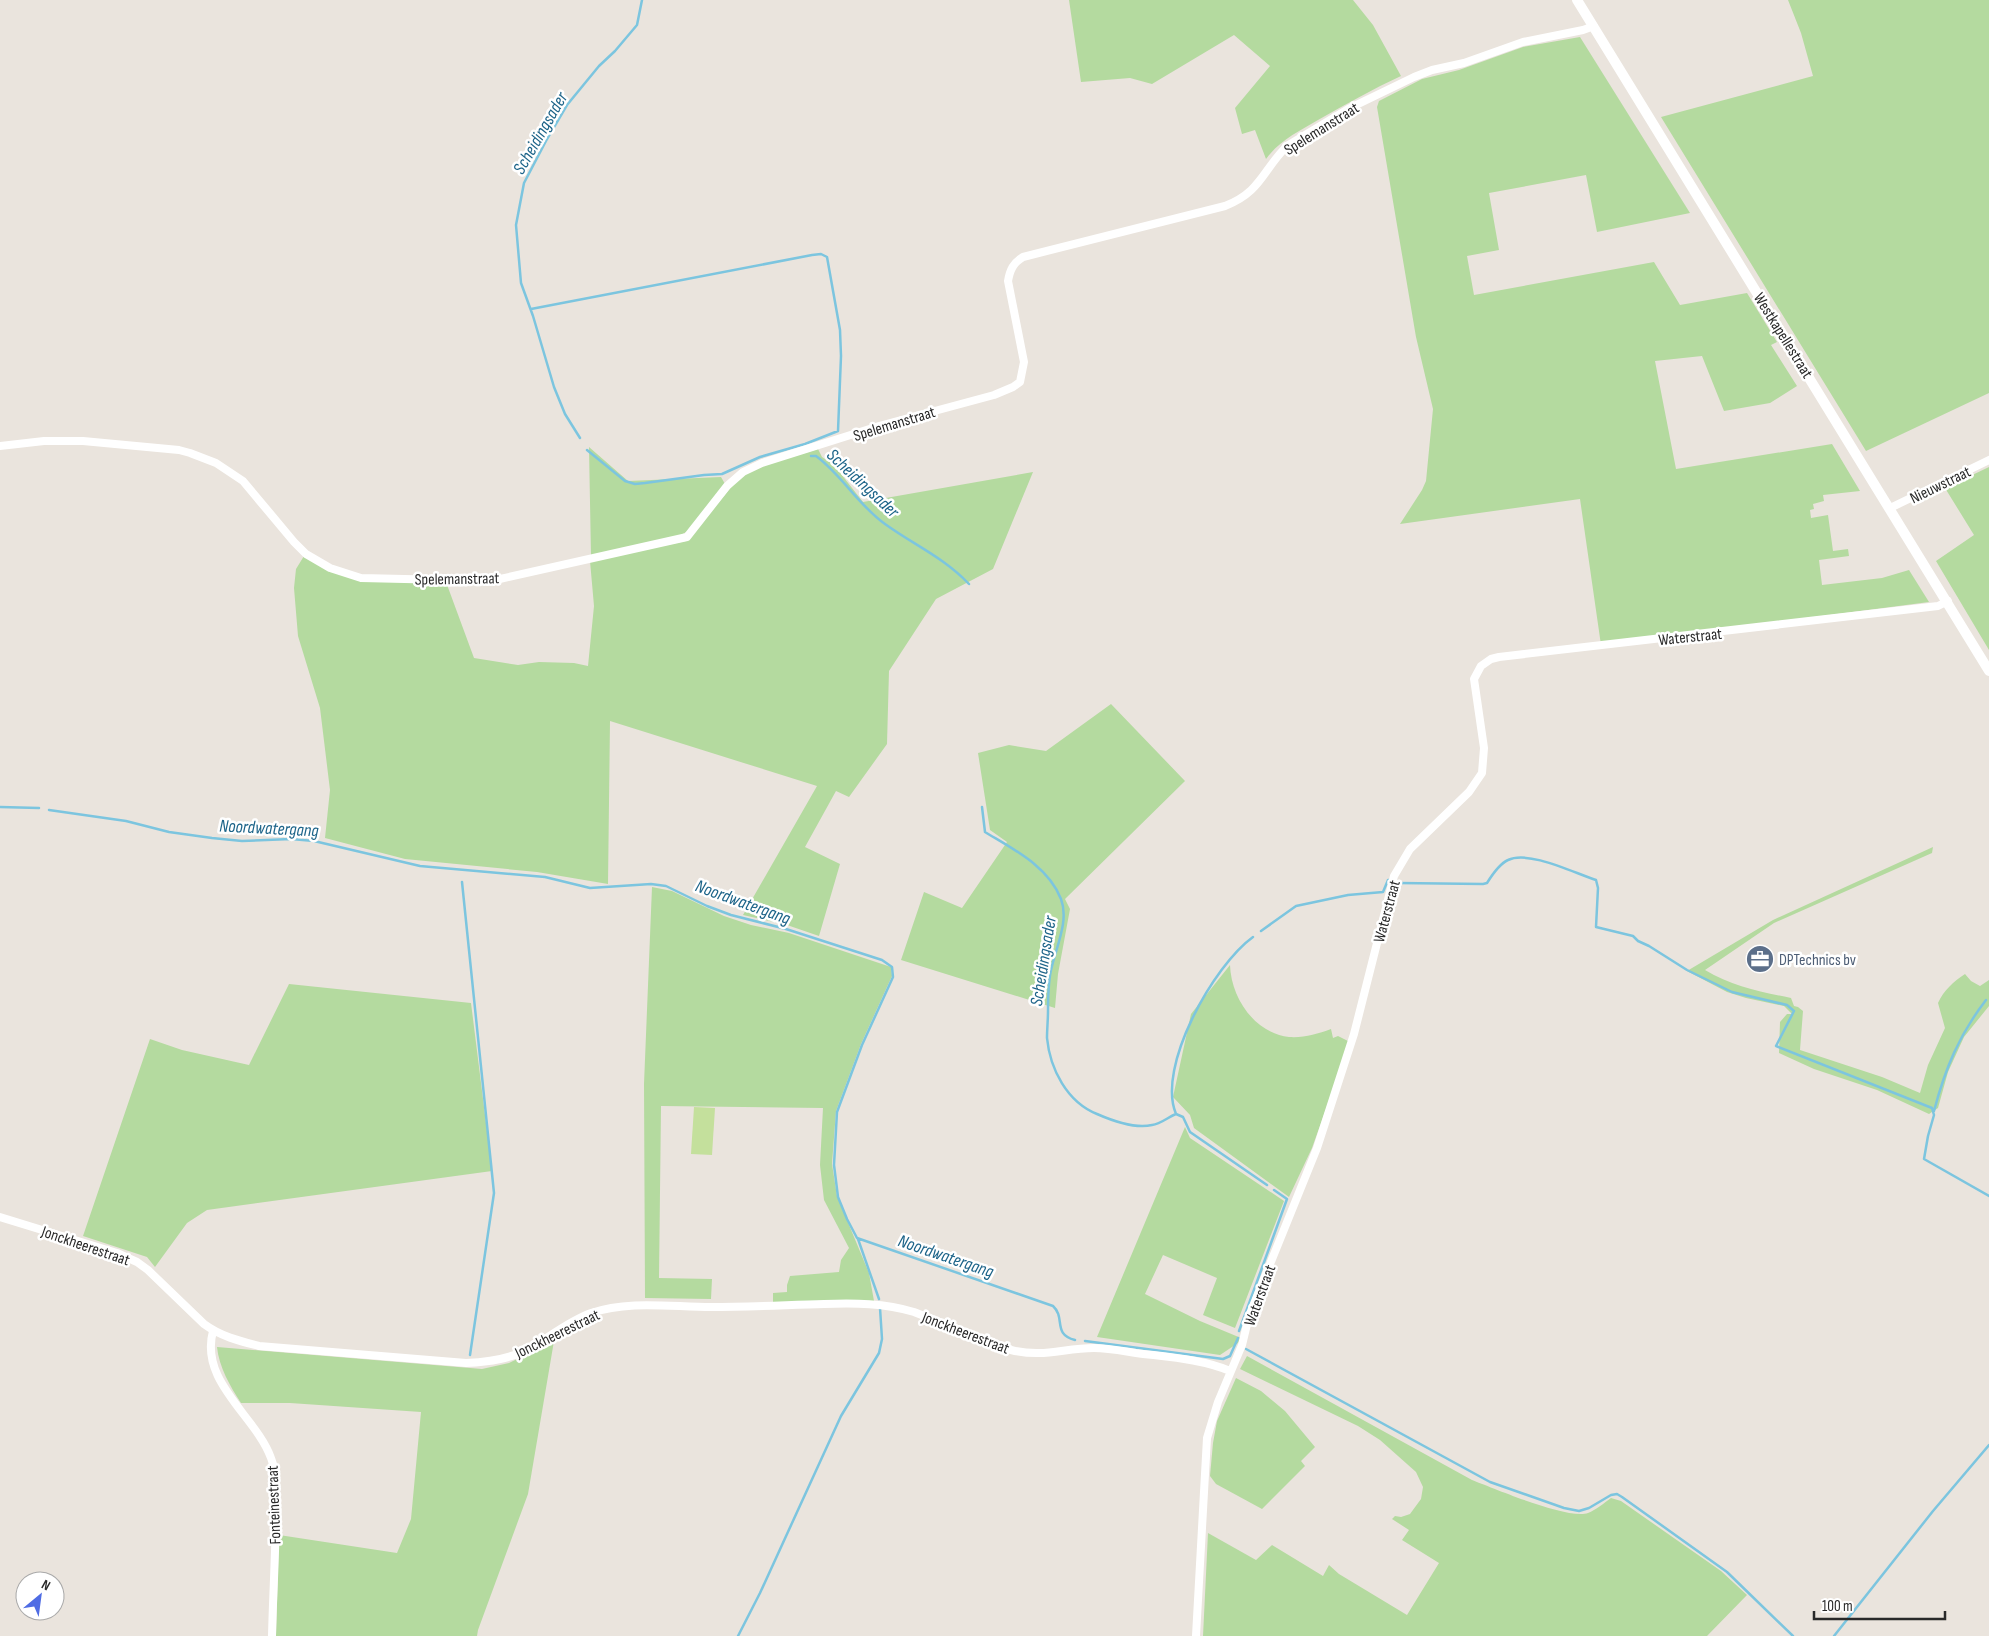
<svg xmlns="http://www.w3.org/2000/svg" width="1989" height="1636" font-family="'Sofia Sans Condensed',sans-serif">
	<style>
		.green { fill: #b4da9f }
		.pitch { fill: #c4e09c }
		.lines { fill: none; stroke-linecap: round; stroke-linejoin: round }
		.stream { stroke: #7cc5df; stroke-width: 2.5 }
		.minor { stroke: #fff; stroke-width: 8 }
		.tertiary { stroke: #fff; stroke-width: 10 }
		.labels { text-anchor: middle; stroke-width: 5; stroke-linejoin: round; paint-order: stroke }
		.street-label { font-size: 16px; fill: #292929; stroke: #fff }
		.service-label { font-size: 16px; fill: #4e5e75; stroke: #fff; text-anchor: start }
		.water-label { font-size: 18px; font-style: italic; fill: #1d6489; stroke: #fff }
	</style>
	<rect width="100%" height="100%" fill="#eae4dd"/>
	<path class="green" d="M 1069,0 L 1353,0 L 1373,25 L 1401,76 C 1373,89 1346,104 1318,120 C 1299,131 1279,141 1266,159 L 1255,130 L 1242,134 L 1235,108 L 1270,66 L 1234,35 L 1152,84 L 1130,78 L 1081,82 Z
		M 1788,0 L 1989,0 L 1989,393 L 1866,451 L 1661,117 L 1813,76 L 1801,33 Z
		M 1580,37 L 1690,213 L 1597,232 L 1586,175 L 1489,193 L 1499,250 L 1467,256 L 1474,295 L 1654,262 L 1680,305 L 1747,293 L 1777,342 L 1771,345 L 1797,386 L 1770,403 L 1724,411 L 1702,356 L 1655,361 L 1676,469 L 1832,444 L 1860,491 L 1823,495 L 1824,501 L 1813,504 L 1814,509 L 1810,510 L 1811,518 L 1828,515 L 1833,551 L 1848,549 L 1849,556 L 1819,560 L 1822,585 L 1882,578 L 1909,570 L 1929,602 L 1601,645 L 1580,499 L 1400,524 L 1422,490 L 1426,481 L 1433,409 L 1416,337 L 1377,107 L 1379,101 L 1422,79 L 1459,70 L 1523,47 Z
		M 589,447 L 628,481 L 721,477 L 725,484 L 688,531 L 681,535 L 591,556 Z
		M 818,449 L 822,457 L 834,465 L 863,502 L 1033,472 L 993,569 L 936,599 L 889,671 L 887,744 L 849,797 L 836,791 L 805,847 L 840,864 L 819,936 L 787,925 L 743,915 L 817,786 L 610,721 L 608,884 L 537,872 L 405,859 L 325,838 L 330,790 L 320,708 L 298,636 L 294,588 L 296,569 L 304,556 L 340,574 L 446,582 L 474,658 L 518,665 L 539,662 L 574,663 L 588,666 L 594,606 L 590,561 L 686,541 L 738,479 L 755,468 Z
		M 1989,467 L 1989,650 L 1936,561 L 1974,535 L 1945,488 Z
		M 1111,704 L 1185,781 L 1065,899 L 1070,909 L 1058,974 L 1055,1008 L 901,960 L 924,892 L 962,908 L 1007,842 L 990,830 L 978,753 L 1009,745 L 1046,751 Z
		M 1933,847 L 1932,853 L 1774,923 L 1705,970 C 1732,986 1761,992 1791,998 L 1794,1006 L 1798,1007 L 1803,1011 L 1800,1050 L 1882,1077 L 1920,1093 L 1928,1065 L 1945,1028 L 1938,1003 C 1944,990 1953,982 1965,974 L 1971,981 L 1980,986 L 1989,980 L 1989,1006 L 1964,1037 L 1948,1072 L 1938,1108 L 1929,1114 L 1877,1090 L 1814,1069 L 1779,1053 L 1780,1022 L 1787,1014 L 1792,1014 L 1784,1006 L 1746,998 L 1727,992 L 1687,971 L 1773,920 Z
		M 652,887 L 672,891 L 724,916 L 751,925 L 789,933 L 891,967 L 892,976 L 861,1044 L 836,1111 L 832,1164 L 837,1196 L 869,1273 L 874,1301 L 773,1304 L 773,1293 L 787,1292 L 787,1285 L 790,1276 L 839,1272 L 841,1260 L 849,1248 L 824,1200 L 820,1165 L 823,1108 L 661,1106 L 659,1278 L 712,1279 L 711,1299 L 645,1298 L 644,1084 Z
		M 1230,965 C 1231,997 1254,1033 1289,1037 C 1304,1038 1317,1034 1331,1029 L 1333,1038 L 1338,1036 L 1350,1042 L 1312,1148 L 1289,1197 L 1194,1128 L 1190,1115 L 1173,1097 L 1191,1014 Z
		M 289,984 L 471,1003 L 492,1171 L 207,1210 L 187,1223 L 155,1267 L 147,1257 L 83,1236 L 150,1039 L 182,1050 L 249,1065 Z
		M 1185,1127 L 1190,1138 L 1284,1201 L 1235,1328 L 1203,1315 L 1217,1278 L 1163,1255 L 1145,1294 L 1200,1321 L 1241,1338 L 1238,1343 L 1220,1355 L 1097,1337 Z
		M 554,1341 L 528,1494 L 478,1630 L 477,1636 L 276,1636 L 279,1535 L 397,1553 L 411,1519 L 421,1412 L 290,1403 L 241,1403 C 230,1386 219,1367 217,1347 L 482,1369 L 509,1363 Z
		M 1247,1356 L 1472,1480 C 1493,1488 1568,1520 1588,1513 C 1596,1510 1604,1503 1611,1498 L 1621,1501 L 1721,1571 L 1747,1595 L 1707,1636 L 1203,1636 L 1208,1533 L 1256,1560 L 1272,1545 L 1323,1576 L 1329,1565 L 1339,1574 L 1407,1615 L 1439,1563 L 1402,1540 L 1409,1530 L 1392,1519 L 1395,1516 L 1401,1517 L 1410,1514 L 1421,1499 L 1423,1487 L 1416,1472 L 1380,1440 L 1358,1426 L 1240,1369 Z
		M 1236,1378 L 1261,1391 L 1285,1411 L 1315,1447 L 1301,1461 L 1305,1466 L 1262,1509 L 1216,1484 L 1210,1476 L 1213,1443 L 1217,1421 Z"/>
	<path class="pitch" d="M 694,1107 L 715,1108 L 712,1155 L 691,1154 Z"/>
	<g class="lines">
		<path class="stream" d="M 531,309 L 812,255 L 821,254 L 827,257 L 840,330 L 841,356 L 838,431 L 805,444 L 760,457 L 722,474 L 704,475 L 645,483 L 635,484 L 625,481 L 587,450
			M 580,438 L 565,414 L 554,387 L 533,316 L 521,283 L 516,225 L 524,183 L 547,139 L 567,105 L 599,66 L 615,51 L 637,25 L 642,0
			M 811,456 L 816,456 C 842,475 858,505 885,524 C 914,545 943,557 969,584
			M 0,807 L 39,808
			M 982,807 L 985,832 C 1013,849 1048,866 1061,899 C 1069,920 1057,945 1052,966 C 1048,980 1048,996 1048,1011 C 1048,1020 1047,1029 1047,1038 C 1050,1069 1067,1102 1097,1114 C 1113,1121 1135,1129 1152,1125 C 1161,1124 1168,1117 1176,1114
			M 49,810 L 126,821 L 169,832 L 212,838 L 242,841 L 291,839 L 314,841 L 420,866 L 545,877 L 590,888 L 651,884 L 666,886 L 707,906 L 731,915 L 786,929 L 882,960 L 892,967 L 893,977 L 862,1045 L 837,1112 L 834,1165 L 838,1197 L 847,1219 L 857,1238 L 1053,1306 C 1066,1318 1052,1334 1075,1340
			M 462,882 L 494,1193 L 470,1355
			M 1398,883 L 1483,884 L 1487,883 C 1492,875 1499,864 1508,860 C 1529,850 1574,873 1596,880 L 1598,888 L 1596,927 L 1633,936 L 1638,941 L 1649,946 L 1687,970 L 1732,992 L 1787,1005 L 1794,1011 L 1776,1046 L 1932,1108 L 1934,1115 L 1928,1136 L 1924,1159 L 1989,1196
			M 1261,931 L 1296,906 L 1348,895 L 1383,892 L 1388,880 L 1390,880
			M 1253,937 C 1214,965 1156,1067 1176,1114 L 1183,1117 L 1190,1132 L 1267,1185
			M 1934,1111 C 1945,1069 1959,1035 1986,1000
			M 858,1239 L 879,1299
			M 1239,1331 L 1287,1199 L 1274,1190
			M 1085,1341 L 1223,1359 L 1230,1356 L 1238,1338
			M 1246,1349 L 1490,1482 L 1564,1508 L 1579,1511 L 1589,1508 L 1611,1495 L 1617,1494 L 1622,1497 L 1727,1572 L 1793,1636
			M 738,1636 L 760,1593 L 841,1416 L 879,1353 L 882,1339 L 880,1308
			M 1834,1636 L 1933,1511 L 1989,1445"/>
		<path class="minor" d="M 0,446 L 44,441 L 83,441 L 179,450 L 190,453 L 216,463 L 243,481 L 294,542 L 306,554 L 330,568 L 361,578 L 491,581 L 687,537 L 727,486 L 743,472 L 762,463 L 879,426 L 994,395 L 1013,387 L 1020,382 L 1024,362 L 1008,281 C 1010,270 1013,263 1023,257 L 1225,206 C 1261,192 1262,171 1287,146 L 1350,108 L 1414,77 L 1432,70 L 1464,63 L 1523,42 L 1583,30 L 1594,26
			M 1890,508 L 1989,460
			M 0,1217 L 117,1253 L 137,1262 L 148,1270 L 204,1324 C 220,1336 239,1341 259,1346 L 466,1363 C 489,1362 512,1359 532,1347 C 551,1336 569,1321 591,1313 C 629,1300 671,1307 711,1307 C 749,1307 786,1305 824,1304 C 855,1303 884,1303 914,1312 L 1011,1350 C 1044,1358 1063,1348 1094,1348 C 1108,1348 1123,1351 1136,1353 C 1167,1357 1202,1359 1230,1371
			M 213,1331 C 199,1382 256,1416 271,1458 C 277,1472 275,1488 276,1503 C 276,1547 273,1592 272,1636
			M 1196,1636 L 1207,1438 L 1218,1402 L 1242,1345 L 1249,1316 L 1317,1148 L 1354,1034 L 1394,876 L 1410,849 L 1469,792 L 1482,773 L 1484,748 L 1474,679 L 1481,666 L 1491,659 L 1499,657 L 1938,606 L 1948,601"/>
		<path class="tertiary" d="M 1577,0 L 1989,671"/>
	</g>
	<defs>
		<symbol id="office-disc" viewBox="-11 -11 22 22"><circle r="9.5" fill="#5c6f8a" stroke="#fff"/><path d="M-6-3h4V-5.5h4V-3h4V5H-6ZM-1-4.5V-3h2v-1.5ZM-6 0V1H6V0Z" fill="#fff"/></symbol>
	</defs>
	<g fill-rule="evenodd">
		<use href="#office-disc" x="1744" y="943" width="32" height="32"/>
	</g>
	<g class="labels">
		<g class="street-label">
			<text transform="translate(1321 128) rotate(-32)" y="6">Spelemanstraat</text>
			<text transform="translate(1784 335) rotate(58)" y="6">Westkapellestraat</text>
			<text transform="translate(894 423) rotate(-17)" y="6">Spelemanstraat</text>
			<text transform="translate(1940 484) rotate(-26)" y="6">Nieuwstraat</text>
			<text transform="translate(457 578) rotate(-1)" y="6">Spelemanstraat</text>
			<text transform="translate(1690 636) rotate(-6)" y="6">Waterstraat</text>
			<text transform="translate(1386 911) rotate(-75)" y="6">Waterstraat</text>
			<text transform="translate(86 1245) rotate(19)" y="6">Jonckheerestraat</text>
			<text transform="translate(1259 1295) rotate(-70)" y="6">Waterstraat</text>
			<text transform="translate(966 1332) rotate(21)" y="6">Jonckheerestraat</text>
			<text transform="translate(557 1333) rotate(-26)" y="6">Jonckheerestraat</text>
			<text transform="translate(273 1505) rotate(-92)" y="6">Fonteinestraat</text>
		</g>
		<g class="service-label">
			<text x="1779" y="965">DPTechnics bv</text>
		</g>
		<g class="water-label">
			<text transform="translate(540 133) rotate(-60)" y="6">Scheidingsader</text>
			<text transform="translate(863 483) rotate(43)" y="6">Scheidingsader</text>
			<text transform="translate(269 828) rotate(3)" y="6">Noordwatergang</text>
			<text transform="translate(743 902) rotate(20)" y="6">Noordwatergang</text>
			<text transform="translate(1043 961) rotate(-81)" y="6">Scheidingsader</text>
			<text transform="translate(946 1256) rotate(19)" y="6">Noordwatergang</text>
		</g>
	</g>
	<g transform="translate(40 1596) rotate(29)"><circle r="24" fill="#ffffff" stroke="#a9a9a9"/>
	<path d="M0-4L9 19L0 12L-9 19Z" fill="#4f6ce4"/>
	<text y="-8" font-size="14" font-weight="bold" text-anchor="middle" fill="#292929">N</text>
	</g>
	<path d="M1814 1611v8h131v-8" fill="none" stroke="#292929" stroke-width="2.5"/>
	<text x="1822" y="1611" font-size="15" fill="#292929" stroke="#ffffff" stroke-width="4" paint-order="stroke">100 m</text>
</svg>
